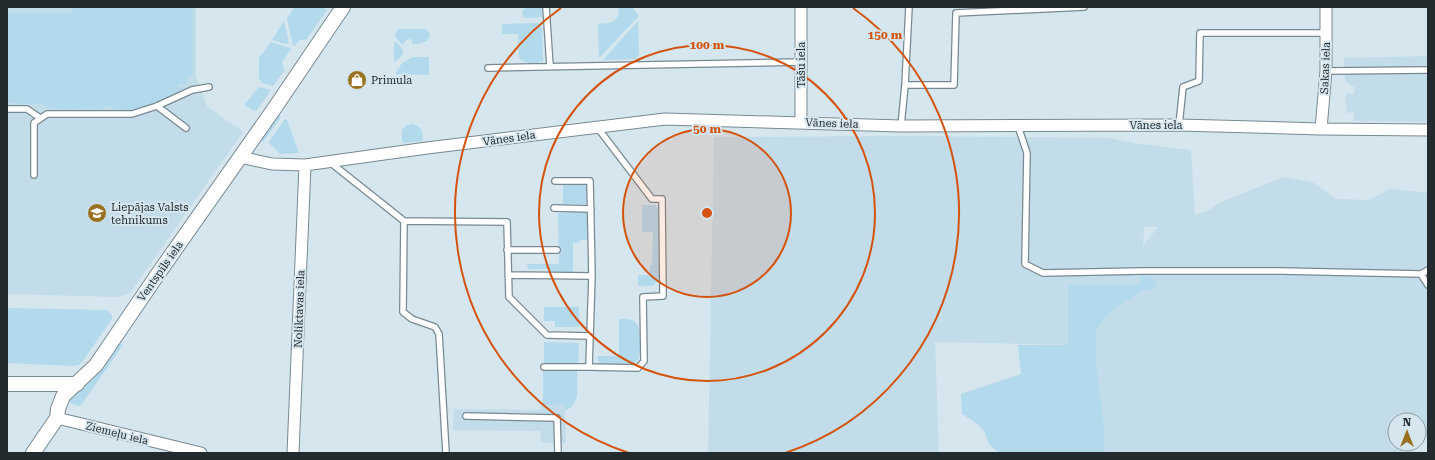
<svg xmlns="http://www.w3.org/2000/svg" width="1435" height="460" font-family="'Roboto Serif',serif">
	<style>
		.built { fill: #c3dce9; fill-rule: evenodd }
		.green { fill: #b3d9ed }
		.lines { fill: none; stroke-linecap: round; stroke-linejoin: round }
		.service-casing { stroke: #798991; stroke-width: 8 }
		.minor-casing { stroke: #798991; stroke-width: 13 }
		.tertiary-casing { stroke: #798991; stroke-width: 16 }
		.service { stroke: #fff; stroke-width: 5.5 }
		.minor { stroke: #fff; stroke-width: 11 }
		.tertiary { stroke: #fff; stroke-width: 14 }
		.ring { fill: none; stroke: #d4540f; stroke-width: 2 }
		.labels { text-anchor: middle; stroke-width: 4; stroke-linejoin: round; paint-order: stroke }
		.street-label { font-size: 11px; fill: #242b2e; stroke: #d5e6ef }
		.poi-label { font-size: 11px; fill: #242b2e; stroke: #d5e6ef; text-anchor: start }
		.centre { fill: #d4540f; stroke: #d5e6ef; stroke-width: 2 }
		.ring-label { font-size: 12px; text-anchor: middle; font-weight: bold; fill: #d4540f; stroke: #d5e6ef; stroke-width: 4; stroke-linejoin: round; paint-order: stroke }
	</style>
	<rect width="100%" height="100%" fill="#d5e6ef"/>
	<path class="built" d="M 7,7 L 196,7 L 196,77 L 207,106 L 243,132 L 130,293 L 119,297 L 7,294 Z
		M 1428,56 L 1428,122 L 1354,121 L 1354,112 L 1347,113 L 1347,106 L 1345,105 L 1346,93 L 1354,94 L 1355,88 L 1345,81 L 1344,58 Z
		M 902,136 L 1110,138 L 1133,143 L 1191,150 L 1195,215 L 1209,210 L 1221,202 L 1284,177 L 1312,182 L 1336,199 L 1369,200 L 1390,189 L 1428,193 L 1428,439 L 1426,437 L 1419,438 L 1419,420 L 1395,420 L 1395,444 L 1399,444 L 1402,450 L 1401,453 L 1105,453 L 1104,422 L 1096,364 L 1096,330 L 1111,311 L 1142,291 L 1141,276 L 1140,285 L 1068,285 L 1068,345 L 935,342 L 939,453 L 708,453 L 714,137 ZM 1144,227 L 1158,227 L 1143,246 Z
		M 541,405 L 565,405 L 566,443 L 541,443 L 540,431 L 453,430 L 454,409 L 540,410 Z"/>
	<path class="green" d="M 73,7 L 193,7 L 193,77 L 189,77 L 186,84 L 183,85 L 181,82 L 177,87 L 182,87 L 183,89 L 150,106 L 133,110 L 114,110 L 110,106 L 106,106 L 103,109 L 101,110 L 53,109 L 41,104 L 7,103 L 7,13 L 72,13 Z
		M 295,7 L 322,7 L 327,10 L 306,40 L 299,40 L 295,46 L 293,46 L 287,18 Z
		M 526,7 L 542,7 L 542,17 L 524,18 L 522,12 Z
		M 619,7 L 632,7 L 639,16 L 599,58 L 598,24 C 612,23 619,23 619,7 Z
		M 284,21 L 289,43 L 286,44 L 272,40 Z
		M 638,21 L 639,54 L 636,59 L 603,60 Z
		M 538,23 L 542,28 L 543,61 C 536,64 524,64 519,58 L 518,34 L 502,34 L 502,24 Z
		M 399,29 L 426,29 L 430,34 L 427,41 L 418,44 L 413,44 L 411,39 L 406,40 L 403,45 L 395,37 L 396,32 Z
		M 394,41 C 404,49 408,54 394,62 Z
		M 271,42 L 290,48 L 291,49 L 282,62 L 284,71 L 273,86 L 262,83 L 259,78 L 259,58 Z
		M 413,57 L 429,57 L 429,75 L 395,74 L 402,63 Z
		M 261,87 L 271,90 L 257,110 L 254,111 L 246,106 L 245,104 L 258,88 Z
		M 279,115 L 281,117 L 263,142 L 261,140 Z
		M 285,119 L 287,120 L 299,153 L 280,154 L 270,144 L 269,142 Z
		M 411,124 C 420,125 425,132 422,141 L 404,143 L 402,141 L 402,130 L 406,126 Z
		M 586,182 L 586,204 L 563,204 L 563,183 Z
		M 642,205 L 655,205 L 661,212 L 659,279 C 654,288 648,286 638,286 L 638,275 L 650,275 L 650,265 L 652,265 L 653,232 L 642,232 Z
		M 587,212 L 587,240 L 580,240 L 580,242 L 573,243 L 573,272 L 550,272 L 550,269 L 528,269 L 527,264 L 559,264 L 558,213 Z
		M 1141,275 L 1148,276 L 1157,281 L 1154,289 L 1142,291 L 1111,311 L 1096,330 L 1096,364 L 1104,422 L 1105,453 L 999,453 L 989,444 L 984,431 L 976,423 L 962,414 L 961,394 L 1021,374 L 1018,345 L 1068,345 L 1068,285 L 1140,285 Z
		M 544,307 L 579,307 L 579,327 L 555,327 L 555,321 L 544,321 Z
		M 7,308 L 106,310 L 112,315 L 112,319 L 82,362 L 79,365 L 73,366 L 7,363 Z
		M 619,319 C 625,319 632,318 636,323 C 642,328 642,356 637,361 C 632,366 607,367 601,364 C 598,362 598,359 597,356 L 619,356 Z
		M 544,342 L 579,343 L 578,363 L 574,365 L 544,365 Z
		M 119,343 L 123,345 L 81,405 L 78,406 L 68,402 C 74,391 85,388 93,379 C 103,369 111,355 119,343 Z
		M 549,369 L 575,369 L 577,371 C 577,384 581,407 565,410 L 564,405 L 543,405 L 543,371 L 549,371 Z"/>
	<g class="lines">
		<defs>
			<path id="service" d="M 546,7 L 550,66
				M 488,68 L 801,62
				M 1326,71 L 1428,70
				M 905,85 L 954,85 L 956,13 L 1084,7
				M 157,106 L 186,128
				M 7,109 L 27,109 L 40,118
				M 1179,125 L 1183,87 L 1199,81 L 1200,33 L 1326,33
				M 901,126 L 905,85 L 909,7
				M 1018,126 L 1027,153 L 1025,264 L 1043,273 L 1141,271 L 1281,271 L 1421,274 L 1428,270
				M 331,163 L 404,221 L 403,312 L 412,319 L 435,327 L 439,334 L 446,453
				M 34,175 L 34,123 L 47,114 L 132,114 L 157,106 L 192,90 L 209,87
				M 555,181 L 590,181 L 592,276
				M 554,208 L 591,209
				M 404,221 L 507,222 L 509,297 L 547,335 L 590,336 L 589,367 L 638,368 L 644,361 L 643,297 L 663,296 L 662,199 L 652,199 L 597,127
				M 507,250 L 557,250
				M 1421,274 L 1428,285
				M 508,275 L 592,276 L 590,336
				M 544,367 L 589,367
				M 466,416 L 557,418 L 558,453"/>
			<path id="minor" d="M 801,7 L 801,122
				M 1321,129 L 1326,71 L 1326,7
				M 240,157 L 272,164 L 305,165 L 427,148 L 665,119 L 901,126 L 1179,125 L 1321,129 L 1428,130
				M 57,418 L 201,453
				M 293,453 L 305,165"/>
			<path id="tertiary" d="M 7,384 L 77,384
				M 33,453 L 57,418 L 58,409 L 63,396 L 96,365 L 160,271 L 274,109 L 343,7"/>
		</defs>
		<use href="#service" class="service-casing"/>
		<use href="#minor" class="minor-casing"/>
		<use href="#tertiary" class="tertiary-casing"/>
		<use href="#service" class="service"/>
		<use href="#minor" class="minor"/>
		<use href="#tertiary" class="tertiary"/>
	</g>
	<circle cx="707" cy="213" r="84" fill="#d4540f" fill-opacity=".12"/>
	<g class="ring">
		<circle cx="707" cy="213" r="84"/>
		<circle cx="707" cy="213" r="168"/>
		<path d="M629 453A252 252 0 0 1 561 8M853 8A252 252 0 0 1 785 453"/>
	</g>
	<defs>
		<symbol id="shop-disc" viewBox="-11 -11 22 22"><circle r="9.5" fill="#9a711e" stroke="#d5e6ef"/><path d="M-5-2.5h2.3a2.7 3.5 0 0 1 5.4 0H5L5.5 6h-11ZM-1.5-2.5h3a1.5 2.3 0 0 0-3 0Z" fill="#fff"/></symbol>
		<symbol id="university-disc" viewBox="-11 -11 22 22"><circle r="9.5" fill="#9a711e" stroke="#d5e6ef"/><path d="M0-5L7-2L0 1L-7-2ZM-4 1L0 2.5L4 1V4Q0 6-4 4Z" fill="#fff"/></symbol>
	</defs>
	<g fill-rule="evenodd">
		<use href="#shop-disc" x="346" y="69" width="22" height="22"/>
		<use href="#university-disc" x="86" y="202" width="22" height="22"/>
	</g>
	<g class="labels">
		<g class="street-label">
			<text transform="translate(801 65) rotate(-90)" y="4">Tāšu iela</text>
			<text transform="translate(1325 68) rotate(-88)" y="4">Sakas iela</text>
			<text transform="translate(832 123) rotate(2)" y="4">Vānes iela</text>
			<text x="1156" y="129">Vānes iela</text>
			<text transform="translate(509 138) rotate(-8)" y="4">Vānes iela</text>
			<text transform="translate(160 271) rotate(-55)" y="4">Ventspils iela</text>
			<text transform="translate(299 309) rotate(-88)" y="4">Noliktavas iela</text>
			<text transform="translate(117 433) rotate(14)" y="4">Ziemeļu iela</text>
		</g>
		<g class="poi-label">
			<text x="371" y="84">Primula</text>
			<text x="111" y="211">Liepājas Valsts<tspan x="111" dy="13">tehnikums</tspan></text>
		</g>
	</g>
	<circle cx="707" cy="213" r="6" class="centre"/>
	<g class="ring-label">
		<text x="885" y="39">150 m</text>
		<text x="707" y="49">100 m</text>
		<text x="707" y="133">50 m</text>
	</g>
	<rect width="1435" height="460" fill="none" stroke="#242b2e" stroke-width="16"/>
	<g transform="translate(1407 432)"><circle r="19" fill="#d5e6ef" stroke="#8e9ba2"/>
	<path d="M0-3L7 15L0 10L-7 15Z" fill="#9a711e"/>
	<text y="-6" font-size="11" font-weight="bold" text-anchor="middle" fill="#242b2e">N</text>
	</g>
</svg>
